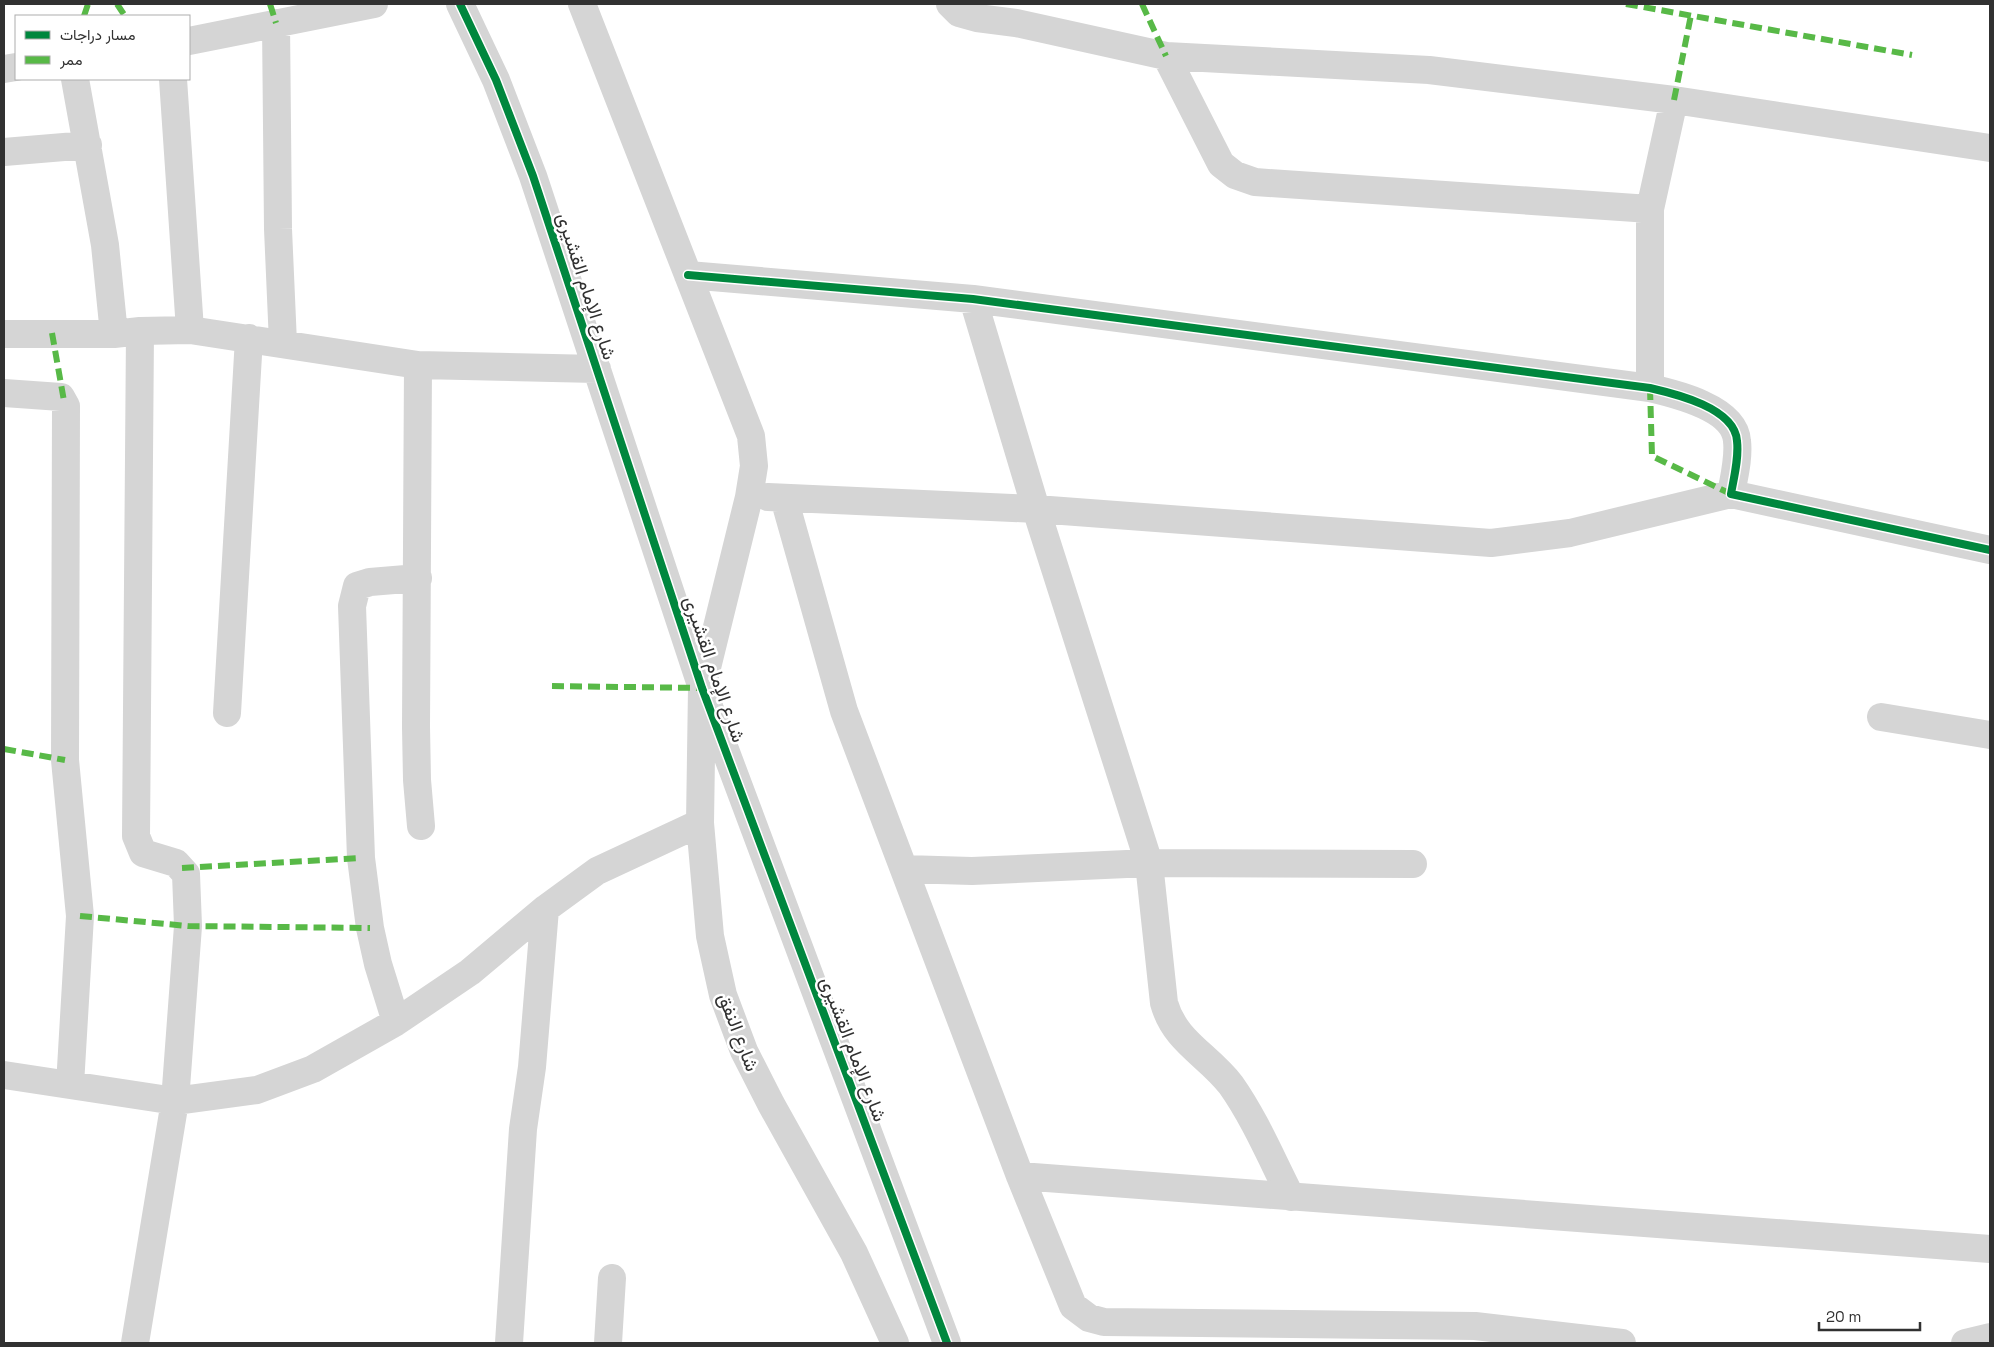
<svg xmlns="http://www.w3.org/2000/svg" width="1994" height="1347" font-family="'Space Grotesk',Vazirmatn,sans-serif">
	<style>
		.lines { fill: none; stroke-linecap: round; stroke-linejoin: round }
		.minor { stroke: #d5d5d5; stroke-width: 28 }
		.quiet { stroke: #58b947; stroke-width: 6; stroke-dasharray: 12 6; stroke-linecap: butt }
		.cycleway-casing { stroke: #fff; stroke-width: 11 }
		.cycleway { stroke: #00873e; stroke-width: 8 }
		.labels { text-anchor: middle; stroke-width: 5; stroke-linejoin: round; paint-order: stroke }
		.street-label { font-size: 19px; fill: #313131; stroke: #fff }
	</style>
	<rect width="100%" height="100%" fill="#fff"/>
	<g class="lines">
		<path class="minor" d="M 460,4 L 496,80 L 533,176 L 702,688 L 947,1343
			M 582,4 L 751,436 L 754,466 L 749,497 L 702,688 L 700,823 L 710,936 L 723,995 L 744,1051 L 771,1104 L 854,1253 L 895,1343
			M 950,4 L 959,13 L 977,18 L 1016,23 L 1166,56 L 1429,70 L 1674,100 L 1990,148
			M 276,23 L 278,229 L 283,343
			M 189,41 L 374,4
			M 1166,56 L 1221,164 L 1235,175 L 1255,182 L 1650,209 L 1650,388
			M 4,69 L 16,67
			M 75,79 L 105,245 L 114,334
			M 173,79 L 190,330
			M 4,152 L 88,145
			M 1650,209 L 1674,100
			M 688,275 L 973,299 L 1650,388 C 1676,394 1735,408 1737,441 C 1739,458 1734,477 1731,494 L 1990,550
			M 973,299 L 1036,509 L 1149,863 L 1164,1003 C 1175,1042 1207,1054 1231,1085 C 1255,1119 1272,1160 1291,1197
			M 4,334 L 114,334 L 140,331 L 190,330 L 418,365 L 597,369
			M 418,365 L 416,727 L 417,780 L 421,826
			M 4,393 L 61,397 L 66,406 L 65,760 L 80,916 L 70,1085
			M 768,497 L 1036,509 L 1491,543 L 1570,533 L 1731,494
			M 784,498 L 844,711 L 1020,1176 L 1073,1306 L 1089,1318 L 1104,1322 L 1475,1326 L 1622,1343
			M 227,713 L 249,338
			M 1881,717 L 1990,735
			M 904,869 L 972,871 L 1149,863 L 1413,864
			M 396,1022 L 378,964 L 370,928 L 361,858 L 352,606 L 357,586 L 370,582 L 418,578
			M 4,1075 L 175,1101 L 257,1090 L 313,1069 L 396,1022 L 470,972 L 545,909 L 597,871 L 700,823
			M 1020,1176 L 1990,1249
			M 135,1343 L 175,1101 L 188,926 L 186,874 L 176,863 L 143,853 L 136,836 L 140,331
			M 509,1343 L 523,1129 L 532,1067 L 545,909
			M 608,1343 L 612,1278
			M 1965,1343 L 1990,1337"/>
		<path class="quiet" d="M 117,4 L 125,16
			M 270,4 L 276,23
			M 1142,4 L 1166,56
			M 1626,4 L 1912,55
			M 84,16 L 88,4
			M 1674,100 L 1691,15
			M 52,333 L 64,401
			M 1650,388 L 1652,456 L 1731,494
			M 552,686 L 702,688
			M 4,749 L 65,760
			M 182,868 L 361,858
			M 80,916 L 188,926 L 370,928"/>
		<defs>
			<path id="cycleway" d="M 460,4 L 496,80 L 533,176 L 702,688 L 947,1343
				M 688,275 L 973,299 L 1650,388 C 1676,394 1735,408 1737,441 C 1739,458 1734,477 1731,494 L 1990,550"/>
		</defs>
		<use href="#cycleway" class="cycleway-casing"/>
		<use href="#cycleway" class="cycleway"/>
	</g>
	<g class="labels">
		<g class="street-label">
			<text transform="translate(587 286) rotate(72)" y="7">شارع الإمام القشيرى</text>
			<text transform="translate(715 669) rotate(71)" y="7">شارع الإمام القشيرى</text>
			<text transform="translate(739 1032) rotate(69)" y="7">شارع النفق</text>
			<text transform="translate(854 1049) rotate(69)" y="7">شارع الإمام القشيرى</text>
		</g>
	</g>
	<rect width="1994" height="1347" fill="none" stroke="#313131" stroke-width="10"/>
	<rect x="15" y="15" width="175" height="65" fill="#ffffff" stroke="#adadad"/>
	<rect x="25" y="31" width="25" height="8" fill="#00873e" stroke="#adadad"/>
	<text x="60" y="40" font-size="15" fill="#313131">مسار دراجات</text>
	<rect x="25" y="56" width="25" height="8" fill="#58b947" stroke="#adadad"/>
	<text x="60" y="65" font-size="15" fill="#313131">ممر</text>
	<path d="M1819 1322v8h101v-8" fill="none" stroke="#313131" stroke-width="2.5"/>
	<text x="1826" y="1322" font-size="15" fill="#313131" stroke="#ffffff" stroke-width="4" paint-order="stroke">20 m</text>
</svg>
